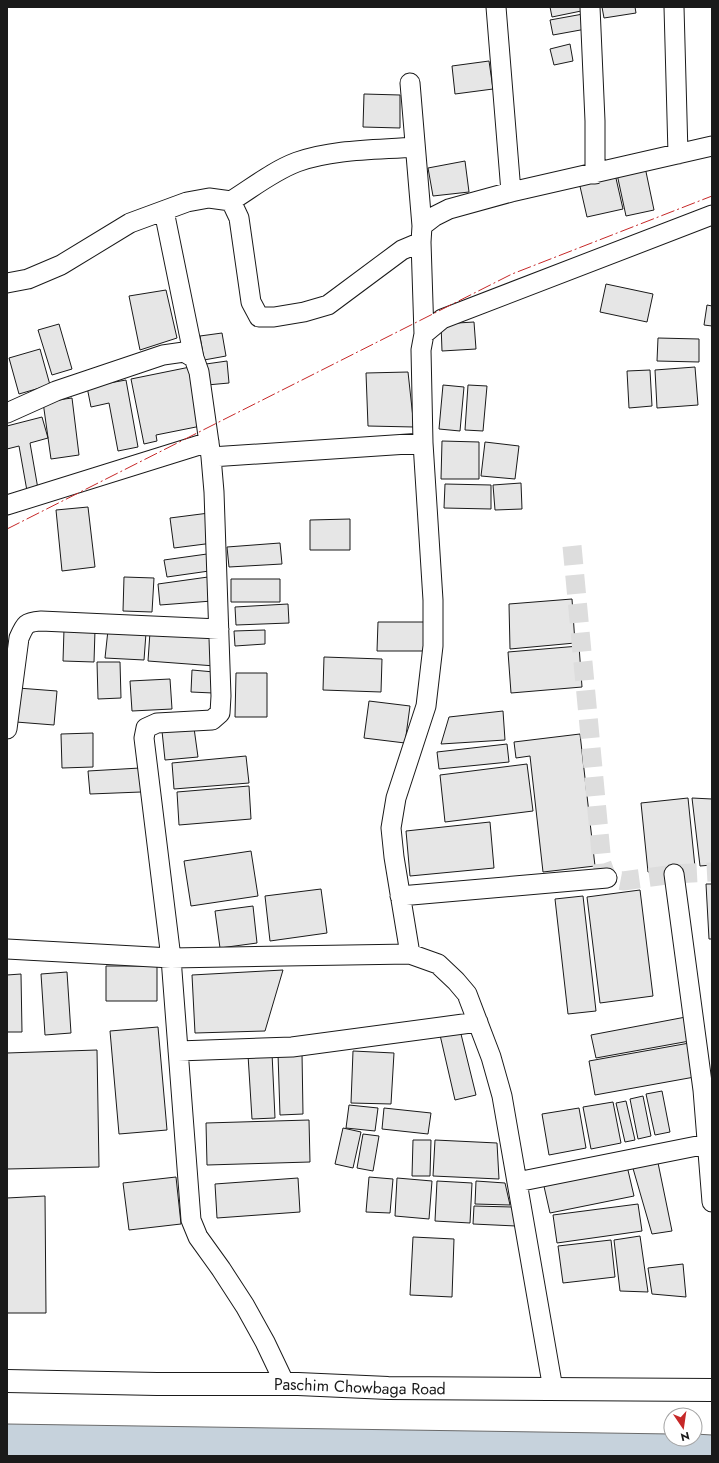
<svg xmlns="http://www.w3.org/2000/svg" width="719" height="1463" font-family="Jost,sans-serif">
	<style>
		.water { fill: #c6d2dc; stroke: #6a6a6a }
		.building { fill: #e6e6e6; stroke: #1a1a1a }
		.lines { fill: none; stroke-linecap: round; stroke-linejoin: round }
		.street-tunnel { stroke: #ddd; stroke-width: 19; stroke-dasharray: 19 10; stroke-linecap: butt }
		.street-casing { stroke: #1a1a1a; stroke-width: 21 }
		.secondary-casing { stroke: #1a1a1a; stroke-width: 24 }
		.street { stroke: #fff; stroke-width: 19 }
		.secondary { stroke: #fff; stroke-width: 22 }
		.power { stroke: #c62828; stroke-width: 1; stroke-dasharray: 14 3 2 3; stroke-linecap: butt }
		.labels { text-anchor: middle; stroke-width: 3; stroke-linejoin: round; paint-order: stroke }
		.street-label { font-size: 16px; fill: #1a1a1a; stroke: #fff }
	</style>
	<rect width="100%" height="100%" fill="#fff"/>
	<path class="water" d="M 7,1424 L 671,1434 L 671,1439 L 695,1439 L 695,1434 L 712,1435 L 712,1456 L 7,1456 Z"/>
	<path class="building" d="M 550,7 L 585,7 L 586,10 L 552,17 Z
		M 602,7 L 635,7 L 636,13 L 604,18 Z
		M 583,14 L 586,29 L 553,35 L 550,20 Z
		M 570,44 L 573,61 L 554,65 L 550,49 Z
		M 489,61 L 493,89 L 455,94 L 452,66 Z
		M 364,94 L 400,95 L 400,128 L 363,127 Z
		M 465,161 L 469,192 L 433,196 L 428,168 Z
		M 645,167 L 654,210 L 626,216 L 617,174 Z
		M 615,174 L 623,209 L 587,217 L 579,182 Z
		M 606,284 L 653,294 L 647,322 L 600,312 Z
		M 166,290 L 177,338 L 140,350 L 129,296 Z
		M 707,305 L 712,306 L 712,326 L 704,325 Z
		M 474,322 L 476,349 L 442,351 L 441,324 Z
		M 59,324 L 72,369 L 52,375 L 38,330 Z
		M 222,333 L 226,356 L 204,360 L 200,336 Z
		M 658,338 L 699,339 L 699,362 L 657,361 Z
		M 40,349 L 50,385 L 19,394 L 9,358 Z
		M 227,361 L 229,383 L 207,385 L 206,364 Z
		M 190,367 L 201,426 L 156,435 L 157,441 L 144,444 L 131,379 Z
		M 695,367 L 698,405 L 657,408 L 655,370 Z
		M 650,370 L 652,406 L 629,408 L 627,371 Z
		M 408,372 L 414,427 L 368,426 L 366,373 Z
		M 126,380 L 138,447 L 118,451 L 109,403 L 91,407 L 87,387 Z
		M 443,385 L 464,387 L 460,431 L 439,429 Z
		M 468,385 L 487,386 L 483,431 L 465,430 Z
		M 72,398 L 79,455 L 51,459 L 43,402 Z
		M 42,417 L 48,438 L 30,443 L 38,489 L 27,491 L 19,446 L 7,449 L 7,426 Z
		M 442,441 L 479,442 L 479,479 L 441,479 Z
		M 485,442 L 519,446 L 515,479 L 481,476 Z
		M 521,483 L 522,509 L 495,510 L 493,485 Z
		M 445,484 L 491,485 L 491,509 L 444,508 Z
		M 88,507 L 95,567 L 62,571 L 56,510 Z
		M 209,513 L 213,543 L 174,548 L 170,518 Z
		M 350,519 L 350,550 L 310,550 L 310,520 Z
		M 280,543 L 282,564 L 229,567 L 227,547 Z
		M 207,554 L 209,571 L 167,577 L 164,560 Z
		M 124,577 L 154,578 L 152,612 L 123,611 Z
		M 208,577 L 212,601 L 160,605 L 158,584 Z
		M 231,579 L 280,579 L 280,602 L 231,602 Z
		M 572,599 L 575,643 L 510,649 L 509,604 Z
		M 288,604 L 289,623 L 236,625 L 235,607 Z
		M 378,622 L 427,622 L 426,651 L 377,651 Z
		M 64,629 L 95,630 L 94,662 L 63,661 Z
		M 108,630 L 146,633 L 144,660 L 105,658 Z
		M 265,630 L 265,644 L 235,646 L 234,631 Z
		M 150,632 L 217,637 L 215,666 L 148,661 Z
		M 579,646 L 582,687 L 511,693 L 508,652 Z
		M 324,657 L 382,659 L 381,692 L 323,690 Z
		M 97,662 L 120,662 L 121,698 L 98,699 Z
		M 192,670 L 214,672 L 213,693 L 191,692 Z
		M 236,673 L 267,673 L 267,717 L 235,717 Z
		M 170,679 L 172,709 L 132,711 L 130,681 Z
		M 18,688 L 57,691 L 54,725 L 16,722 Z
		M 369,701 L 410,706 L 405,743 L 364,738 Z
		M 503,711 L 505,740 L 441,744 L 449,717 Z
		M 194,728 L 198,757 L 165,760 L 162,731 Z
		M 93,733 L 93,767 L 62,768 L 61,734 Z
		M 580,734 L 595,866 L 543,872 L 530,756 L 516,758 L 514,742 Z
		M 507,744 L 509,762 L 439,769 L 437,752 Z
		M 246,756 L 249,783 L 174,789 L 172,763 Z
		M 527,764 L 533,811 L 445,822 L 440,775 Z
		M 140,768 L 141,792 L 90,794 L 88,771 Z
		M 249,786 L 251,819 L 179,825 L 177,792 Z
		M 688,798 L 695,867 L 648,872 L 641,803 Z
		M 692,798 L 712,799 L 712,865 L 700,866 Z
		M 490,822 L 494,868 L 410,876 L 406,831 Z
		M 251,851 L 258,896 L 191,906 L 184,861 Z
		M 706,884 L 712,884 L 712,939 L 709,939 Z
		M 321,889 L 327,933 L 270,941 L 265,896 Z
		M 640,890 L 653,996 L 600,1003 L 587,897 Z
		M 583,896 L 596,1011 L 568,1014 L 555,899 Z
		M 253,906 L 257,943 L 220,948 L 215,911 Z
		M 106,966 L 157,966 L 157,1001 L 106,1001 Z
		M 283,970 L 265,1031 L 195,1033 L 192,975 Z
		M 67,972 L 71,1033 L 45,1035 L 41,974 Z
		M 21,974 L 22,1032 L 7,1032 L 7,975 Z
		M 691,1016 L 695,1040 L 596,1058 L 591,1035 Z
		M 158,1027 L 167,1130 L 119,1134 L 110,1031 Z
		M 460,1030 L 476,1095 L 455,1100 L 440,1035 Z
		M 695,1042 L 700,1076 L 595,1095 L 589,1061 Z
		M 97,1050 L 99,1167 L 7,1169 L 7,1053 Z
		M 353,1051 L 394,1053 L 391,1104 L 351,1103 Z
		M 272,1053 L 275,1118 L 252,1119 L 248,1055 Z
		M 302,1053 L 303,1114 L 280,1115 L 278,1054 Z
		M 662,1091 L 670,1132 L 655,1135 L 646,1094 Z
		M 643,1096 L 651,1136 L 638,1139 L 630,1099 Z
		M 626,1101 L 635,1140 L 625,1142 L 616,1103 Z
		M 613,1102 L 621,1143 L 591,1149 L 583,1107 Z
		M 349,1105 L 378,1108 L 375,1131 L 346,1128 Z
		M 384,1108 L 431,1113 L 428,1134 L 382,1129 Z
		M 579,1108 L 586,1148 L 549,1155 L 542,1114 Z
		M 309,1120 L 310,1162 L 207,1165 L 206,1123 Z
		M 343,1128 L 361,1132 L 353,1168 L 335,1164 Z
		M 363,1134 L 379,1136 L 373,1171 L 357,1168 Z
		M 413,1140 L 431,1140 L 430,1176 L 412,1176 Z
		M 435,1140 L 497,1143 L 499,1179 L 433,1176 Z
		M 657,1158 L 672,1231 L 652,1234 L 632,1165 Z
		M 627,1166 L 634,1196 L 550,1213 L 543,1182 Z
		M 176,1177 L 181,1224 L 129,1230 L 123,1183 Z
		M 369,1177 L 393,1179 L 390,1213 L 366,1212 Z
		M 298,1178 L 300,1212 L 217,1218 L 215,1184 Z
		M 397,1178 L 432,1181 L 429,1219 L 395,1216 Z
		M 437,1181 L 472,1183 L 470,1223 L 435,1221 Z
		M 476,1181 L 505,1183 L 510,1205 L 475,1204 Z
		M 45,1196 L 46,1313 L 7,1313 L 7,1198 Z
		M 638,1204 L 642,1231 L 557,1243 L 553,1215 Z
		M 474,1206 L 512,1207 L 516,1226 L 473,1224 Z
		M 640,1236 L 648,1292 L 620,1291 L 614,1240 Z
		M 413,1237 L 454,1239 L 452,1297 L 410,1295 Z
		M 611,1240 L 615,1277 L 563,1283 L 558,1246 Z
		M 683,1264 L 686,1297 L 652,1294 L 648,1268 Z"/>
	<g class="lines">
		<path class="street-tunnel" d="M 572,546 L 602,864 L 607,878 L 623,881 L 674,874 L 712,872"/>
		<defs>
			<path id="street" d="M 496,7 L 511,192
				M 590,7 L 595,121 L 595,174
				M 674,7 L 678,154
				M 410,83 L 422,226
				M 231,201 C 252,188 273,171 297,162 C 334,149 376,150 415,147
				M 164,211 L 194,358
				M 7,283 L 28,279 L 61,265 L 130,223 L 187,202 L 209,198 L 231,201 L 239,218 L 251,302 L 259,317 L 274,317 L 304,312 L 328,305 L 402,250 L 421,242
				M 424,334 L 421,242 L 422,226 L 435,216 L 449,209 L 511,192 L 712,146
				M 7,413 L 56,391 L 163,355 L 184,352 L 194,358 L 199,372 L 211,457 L 214,492 L 221,696 L 220,713 L 212,720 L 157,723 L 146,728 L 144,738 L 171,958 L 191,1220 L 198,1237 L 221,1269 L 245,1306 L 265,1342 L 285,1384
				M 211,457 L 423,443
				M 7,505 L 209,442
				M 7,729 L 19,638 C 25,624 26,622 41,621 L 219,629
				M 674,874 L 703,1090 L 712,1202
				M 400,896 L 607,878
				M 7,949 L 171,958 L 410,954 L 438,964 L 456,981 L 467,994 L 491,1057 L 502,1096 L 553,1389
				M 410,954 L 394,857 L 391,828 L 396,798 L 426,706 L 433,646 L 433,600 L 423,443 L 421,350 L 424,334 L 442,319 L 712,215
				M 178,1051 L 292,1047 L 478,1022
				M 517,1182 L 707,1144"/>
			<g id="secondary">
				<path id="s1" d="M 7,1381 L 157,1384 L 298,1384 L 388,1388 L 712,1390"/>
			</g>
		</defs>
		<use href="#street" class="street-casing"/>
		<use href="#secondary" class="secondary-casing"/>
		<use href="#street" class="street"/>
		<use href="#secondary" class="secondary"/>
		<path class="power" d="M 7,529 L 512,274 L 712,196"/>
	</g>
	<g class="labels">
		<g class="street-label">
			<text dy="6" stroke="none"><textPath href="#s1" startOffset="353">Paschim Chowbaga Road</textPath></text>
		</g>
	</g>
	<rect width="719" height="1463" fill="none" stroke="#1a1a1a" stroke-width="16"/>
	<g transform="translate(683 1427) rotate(167)"><circle r="19" fill="#ffffff" stroke="#a3a3a3"/>
	<path d="M0-3L7 15L0 10L-7 15Z" fill="#c62828"/>
	<text y="-6" font-size="11" font-weight="bold" text-anchor="middle" fill="#1a1a1a">N</text>
	</g>
</svg>
